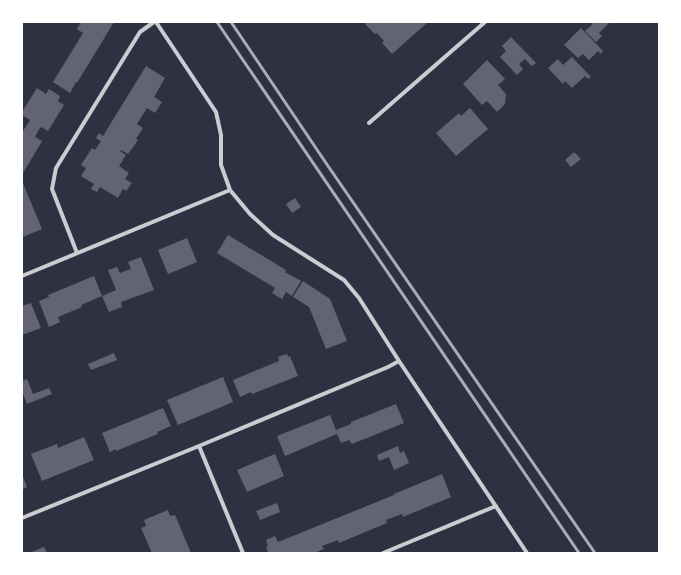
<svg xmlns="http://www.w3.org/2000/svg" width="681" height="575" font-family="'Open Sans',sans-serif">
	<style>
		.building { fill: #626471 }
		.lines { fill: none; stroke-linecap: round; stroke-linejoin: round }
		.minor { stroke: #caccd0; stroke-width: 4 }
		.rail { stroke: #abadb3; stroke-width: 3 }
	</style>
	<rect width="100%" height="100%" fill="#2d3142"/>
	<path class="building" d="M 81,22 L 114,22 L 77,83 L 76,82 L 70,93 L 53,82 L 83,33 L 77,29 Z
		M 367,22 L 428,22 L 392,54 L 382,43 L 384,41 L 377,33 L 375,34 L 365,24 Z
		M 591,22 L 610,22 L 599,33 L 602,36 L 596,42 L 585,31 L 593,24 Z
		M 581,28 L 603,51 L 601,54 L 598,51 L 589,60 L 583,54 L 578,58 L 564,45 Z
		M 511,37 L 536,63 L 532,66 L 525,59 L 519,64 L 523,69 L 517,75 L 500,57 L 506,51 L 502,46 Z
		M 572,57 L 591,77 L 588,79 L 585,76 L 572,88 L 565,81 L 563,84 L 548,68 L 558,59 L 563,65 Z
		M 487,60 L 505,79 L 498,85 L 506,94 L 505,104 L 497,112 L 487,101 L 482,105 L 463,84 Z
		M 146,66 L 165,78 L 154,97 L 162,102 L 155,113 L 147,108 L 137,124 L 143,128 L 136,139 L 138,140 L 128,154 L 121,150 L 120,151 L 126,155 L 119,166 L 129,173 L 125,179 L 132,183 L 126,191 L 123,189 L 118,198 L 100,187 L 97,192 L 91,189 L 94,184 L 81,176 L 86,168 L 81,165 L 92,148 L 95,150 L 101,141 L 96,138 L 99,133 L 103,136 Z
		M 37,88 L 46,94 L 49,89 L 60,96 L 58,101 L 64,105 L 48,131 L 41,127 L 38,131 L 35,137 L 42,141 L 22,175 L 22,131 L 23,131 L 30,120 L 22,115 L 22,112 Z
		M 470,108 L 488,129 L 456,156 L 436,133 L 459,113 L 461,116 Z
		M 574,152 L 581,159 L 571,167 L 565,160 Z
		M 22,181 L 42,229 L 23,237 L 22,234 Z
		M 295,198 L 301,207 L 292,213 L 286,204 Z
		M 228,235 L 286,270 L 285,272 L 301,281 L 292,296 L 286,292 L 282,299 L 272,293 L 275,288 L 217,253 Z
		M 187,238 L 197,262 L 168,274 L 158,250 Z
		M 141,257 L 154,290 L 121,302 L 122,307 L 109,312 L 102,296 L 116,290 L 108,270 L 117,267 L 120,273 L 125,271 L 131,269 L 128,262 Z
		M 94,276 L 102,296 L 81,305 L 82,307 L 58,317 L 60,322 L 49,327 L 39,301 L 49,297 L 48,295 Z
		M 303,281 L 330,299 L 347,341 L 326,349 L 309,307 L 293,297 Z
		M 31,303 L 41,328 L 22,335 L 22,306 Z
		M 114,353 L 117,360 L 91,370 L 88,364 Z
		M 287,354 L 288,357 L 290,356 L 298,376 L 252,394 L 251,392 L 240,397 L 233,380 L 279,361 L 278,357 Z
		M 223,377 L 233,402 L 178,425 L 167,400 Z
		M 27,379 L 33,394 L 49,388 L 52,394 L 27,404 L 22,391 L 22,381 Z
		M 396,404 L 404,423 L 352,444 L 349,440 L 341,443 L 337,434 L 285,456 L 277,436 L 330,415 L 336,430 L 351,424 L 351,422 Z
		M 163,408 L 171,426 L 157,432 L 158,434 L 138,442 L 116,451 L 116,449 L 110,452 L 102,433 Z
		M 84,437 L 94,460 L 42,481 L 31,454 L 57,444 L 58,448 Z
		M 398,446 L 400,453 L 404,451 L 409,463 L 394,470 L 389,457 L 379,461 L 377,455 Z
		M 275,454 L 284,476 L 247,492 L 237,470 Z
		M 22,474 L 27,487 L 22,490 Z
		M 442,474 L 451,497 L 403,517 L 402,514 L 386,520 L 387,523 L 339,543 L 338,540 L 322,546 L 324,549 L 314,553 L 268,553 L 266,547 L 268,546 L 266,540 L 275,536 L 278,542 L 394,495 L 394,494 Z
		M 277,503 L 280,512 L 260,520 L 256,511 Z
		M 168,510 L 170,516 L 175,515 L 191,553 L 152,553 L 141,528 L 146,526 L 144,520 Z
		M 44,547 L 47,553 L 29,553 Z"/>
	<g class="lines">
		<path class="minor" d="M 369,123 L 485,22
			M 77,253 L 52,189 L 56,168 L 140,32 L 154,22
			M 22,276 L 230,190
			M 399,361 L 527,553
			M 199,446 L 243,553
			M 22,518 L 199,446 L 388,367 L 399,361 L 359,298 L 344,280 L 273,235 L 250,214 L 230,190 L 221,165 L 221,135 L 216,112 L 156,22
			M 383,553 L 496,506"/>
		<path class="rail" d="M 217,22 L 579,553
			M 231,22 L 328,166 L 595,553"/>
	</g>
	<rect width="681" height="575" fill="none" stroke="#ffffff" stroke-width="46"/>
</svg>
